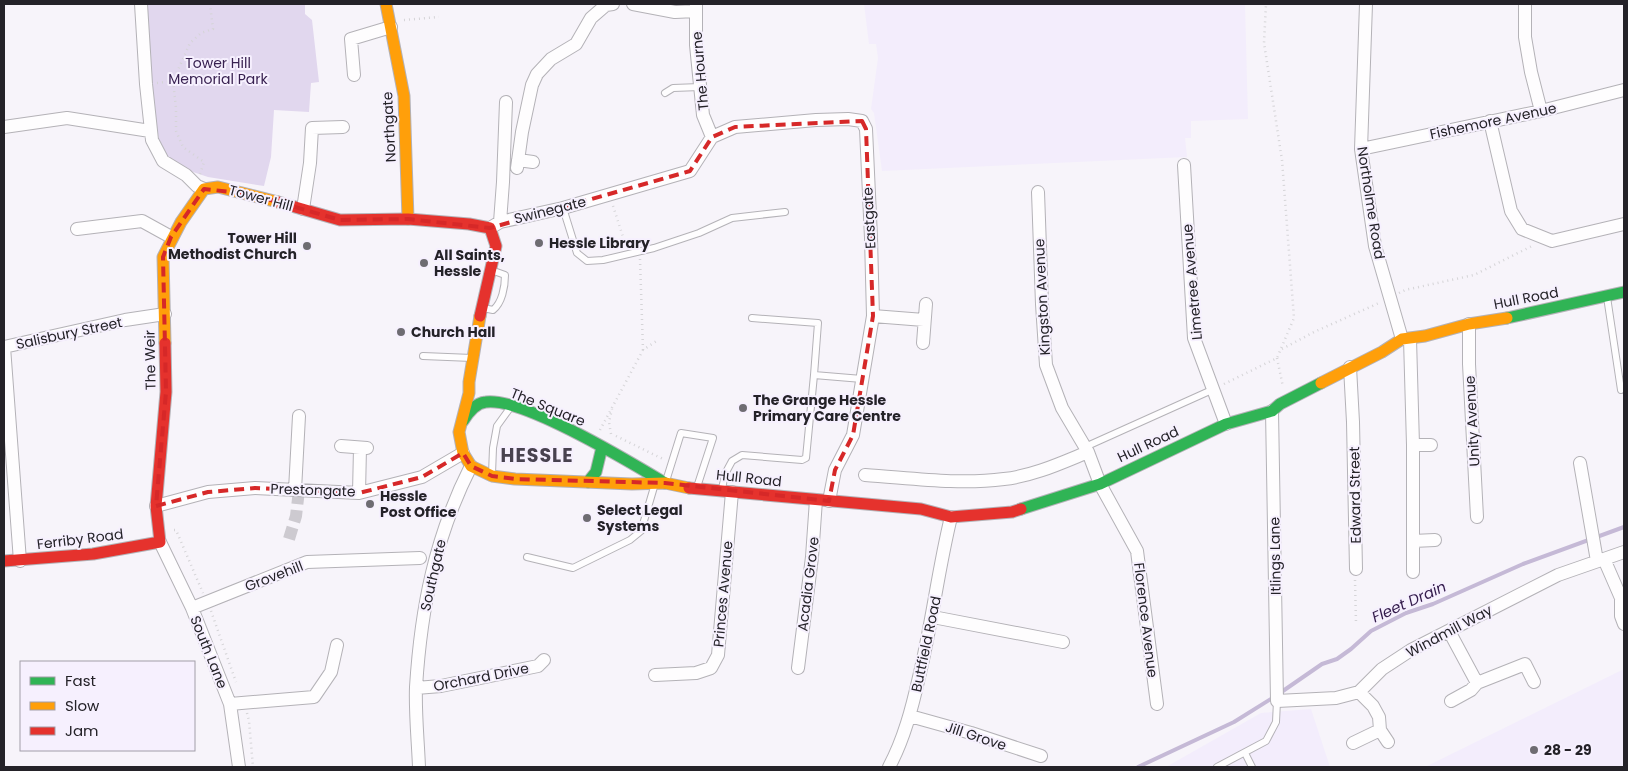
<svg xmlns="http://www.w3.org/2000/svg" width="1628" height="771" font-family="Poppins,sans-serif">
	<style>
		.built { fill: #f3edfc }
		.green { fill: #e1d7ee }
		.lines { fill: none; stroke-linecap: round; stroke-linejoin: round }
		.stream { stroke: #c5b9d6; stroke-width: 4 }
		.street-tunnel { stroke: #cdcad0; stroke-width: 12; stroke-dasharray: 12 6; stroke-linecap: butt }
		.lane-casing { stroke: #b4b2b7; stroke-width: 8 }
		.street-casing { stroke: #b4b2b7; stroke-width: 14 }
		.fast-casing { stroke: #b4b2b7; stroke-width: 13 }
		.slow-casing { stroke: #b4b2b7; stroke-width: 13 }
		.jam-casing { stroke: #b4b2b7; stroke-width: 13 }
		.path { stroke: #d5d4d7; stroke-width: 2.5; stroke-dasharray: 1 4; stroke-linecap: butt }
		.lane { stroke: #fefdfe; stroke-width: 6 }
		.street { stroke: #fefdfe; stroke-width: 12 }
		.fast { stroke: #30b455; stroke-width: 11 }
		.slow { stroke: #ff9f0a; stroke-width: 11 }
		.jam { stroke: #e5322d; stroke-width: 11 }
		.marked { fill: none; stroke: #d62828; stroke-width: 4; stroke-dasharray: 10 6; stroke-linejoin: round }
		.poi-dot { fill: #6e6c72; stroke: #f6f0fe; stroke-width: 2 }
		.labels { text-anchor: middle; stroke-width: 4; stroke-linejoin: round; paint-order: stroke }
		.park-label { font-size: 14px; fill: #382151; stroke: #f6f0fe }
		.street-label { font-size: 14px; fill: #242228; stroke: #f6f0fe }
		.poi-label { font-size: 14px; font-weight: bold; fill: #242228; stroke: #f6f0fe; text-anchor: start }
		.water-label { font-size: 15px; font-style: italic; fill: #331b4b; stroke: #f6f0fe }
		.district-label { font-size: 19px; font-weight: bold; letter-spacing: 1px; fill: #48424f; stroke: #f6f0fe }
	</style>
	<rect width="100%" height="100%" fill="#f7f4fa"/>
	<path class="built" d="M 864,4 L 1245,4 L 1248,119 L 1191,121 L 1191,138 L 1185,138 L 1187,157 L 882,171 L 874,113 L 871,109 L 878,58 L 876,44 L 869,44 Z
		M 1624,669 L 1624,767 L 1425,767 Z
		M 1311,709 L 1330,767 L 1166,767 L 1261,713 Z"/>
	<path class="green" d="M 147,4 L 305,4 L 305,14 L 312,20 L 319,82 L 311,83 L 309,112 L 274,110 L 271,157 L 264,186 L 208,177 L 193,172 L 171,161 L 161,150 L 152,101 Z"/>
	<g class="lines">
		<path class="stream" d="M 1280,693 L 1322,664 L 1337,659 L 1351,649 L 1371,631 L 1406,613 L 1433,604 L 1523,564 L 1624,527
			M 1138,767 L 1234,722 L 1274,697"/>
		<path class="street-tunnel" d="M 289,539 L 296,516 L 299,490"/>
		<defs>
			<path id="lane" d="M 665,93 L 673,88 L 700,87
				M 563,208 L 577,253 L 587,261 L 603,260 L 654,248 L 699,233 L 732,218 L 785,212
				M 1607,297 L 1621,390
				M 483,308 L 493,310 C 502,303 505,287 505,275 L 491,270
				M 752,318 L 818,323 L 814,375
				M 423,356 L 472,358
				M 1085,447 L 1214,389
				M 492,474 L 493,448 L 497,426 L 510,408
				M 666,481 L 681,433 L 713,438 L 697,487
				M 722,489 L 725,474 L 732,461 L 742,455 L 802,460 L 806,458 L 814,375 L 862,379
				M 527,557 L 573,568 L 630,540 L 641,531 L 654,487
				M 1245,753 L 1252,767
				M 1217,767 L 1266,741 L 1276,722 L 1277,701"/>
			<path id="street" d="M 141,4 L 146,84 L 152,140 L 163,161 L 186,175 L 197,186 L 204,189
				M 633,4 L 675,12 L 696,11
				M 696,4 L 696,45 L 703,115 L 712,137
				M 1366,4 L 1361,149 L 1375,246 L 1402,339
				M 1525,4 L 1525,37 L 1531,72 L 1541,111
				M 354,75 L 351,39 L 391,27
				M 1490,121 L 1511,211 L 1522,229 L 1552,241 L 1624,224
				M 4,127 L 67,118 L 150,131
				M 1361,149 L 1541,111 L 1624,90
				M 518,160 L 533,162
				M 1184,165 L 1194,338 L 1226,424
				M 517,168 L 522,132 L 532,85 L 537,74 L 551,59 L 576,44 L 591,18 L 606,5 L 613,4
				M 1038,192 L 1042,304 L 1046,365 L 1062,408 L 1088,452 L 1100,484 L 1137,551 L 1157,704
				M 303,209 L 310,163 L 312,128 L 343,127
				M 500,222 L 503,182 L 506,102
				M 490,228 L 500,222 L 563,208 L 690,171 L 712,137 L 735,127 L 816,120 L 848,119 L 862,121 L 866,129 L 871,238 L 873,316 L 853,435 L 835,470 L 829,501
				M 77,229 L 142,221 L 171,237
				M 873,316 L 924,320
				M 1469,324 L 1469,364 L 1477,517
				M 1410,339 L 1413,445 L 1413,572
				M 923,343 L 926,304
				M 4,347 L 20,561
				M 4,347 L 125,320 L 165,314
				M 1350,367 L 1353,422 L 1356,569
				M 1272,411 L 1277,701 L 1336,698 L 1359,692 L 1382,669 L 1411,650 L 1558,575 L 1624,552
				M 1413,445 L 1431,445
				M 341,446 L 367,448
				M 1580,463 L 1597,561
				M 865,475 C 911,478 958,485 1004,479 C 1033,476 1061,463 1088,452
				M 295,490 L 299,416
				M 359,493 L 360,448
				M 156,506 L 208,492 L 255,488 L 359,493 L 422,477 L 463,453
				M 1413,541 L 1435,540
				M 160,542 L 192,608 L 230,704 L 239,767
				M 1604,559 L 1621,598 L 1621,616 L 1624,624
				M 192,608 L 307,562 L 420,558
				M 933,617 L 1063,642
				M 1449,631 L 1477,683
				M 798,668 L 812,557 L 816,500
				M 655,675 L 696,673 L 711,668 L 718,655 L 732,492
				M 416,688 L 441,686 L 538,666 L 544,660
				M 1359,692 L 1373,706 L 1379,717 L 1380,730 L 1388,742
				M 1451,701 L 1471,690 L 1477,683 L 1525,664 L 1534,682
				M 230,704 L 314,697 L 331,672 L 337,645
				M 910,716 L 971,733 L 1041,756
				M 1353,743 L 1380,730
				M 419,767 C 418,741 415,713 416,687 C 421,608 435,537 471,466
				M 889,767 C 904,739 912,708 919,677 C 932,624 938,570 951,517"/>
			<path id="fast" d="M 1507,318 L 1624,292
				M 463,421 C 468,413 475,403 486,402 C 523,397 630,462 665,483
				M 588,482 L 596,472 L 602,447
				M 1021,509 L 1100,484 L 1226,424 L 1272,411 L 1280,404 L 1321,383"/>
			<path id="slow" d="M 386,4 L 404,96 L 408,219
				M 480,316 L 469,382 L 469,393 L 459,432 L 463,453 L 471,466 L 492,476 L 515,479 L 632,484 L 665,483 L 689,488
				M 165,343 L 163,257 L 181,222 L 204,189 L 218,187 L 278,202
				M 1321,383 L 1382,352 L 1402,339 L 1425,336 L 1469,324 L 1507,318"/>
			<path id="jam" d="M 278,202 L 340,220 L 408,219 L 469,224 L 490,228 L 496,246 L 480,316
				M 689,488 L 921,509 L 951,517 L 1012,512 L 1021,509
				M 4,561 L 93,554 L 160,542 L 156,506 L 166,392 L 165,343"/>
		</defs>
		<use href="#lane" class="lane-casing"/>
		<use href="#street" class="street-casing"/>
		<use href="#fast" class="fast-casing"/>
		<use href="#slow" class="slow-casing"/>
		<use href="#jam" class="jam-casing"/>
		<path class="path" d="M 404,20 L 439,17
			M 157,83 L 173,81
			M 200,174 L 204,162 L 183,147 L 176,131 L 176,108 L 173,81 L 190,43 L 201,33 L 213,29 L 210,4
			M 613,206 L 626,246
			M 640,259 L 643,350
			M 1399,293 L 1405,290 L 1474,275 L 1532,246
			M 1282,349 L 1314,332 L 1379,303
			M 1277,358 L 1283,387
			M 1224,384 L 1277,358 L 1294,318 L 1282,160 L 1264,43 L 1266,4
			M 600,430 L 643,350 L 658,340
			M 611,434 L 609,422 L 612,409
			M 616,436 L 665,460
			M 174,530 L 176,530 L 203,593
			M 1355,580 L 1356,623
			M 211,611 L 236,682
			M 247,713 L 249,721 L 253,767"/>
		<use href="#lane" class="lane"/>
		<use href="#street" class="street"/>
		<use href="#fast" class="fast"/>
		<use href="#slow" class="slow"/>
		<use href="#jam" class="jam"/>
	</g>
	<path class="marked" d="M 862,121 L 866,129 L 873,316 L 853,435 L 835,470 L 829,501 L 665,483 L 515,479 L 492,476 L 471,466 L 463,453 L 422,477 L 359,493 L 255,488 L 208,492 L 156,506 L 166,392 L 163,257 L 171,237 L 204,189 L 250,194 L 340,220 L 408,219 L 490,228 L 690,171 L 712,137 L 735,127 Z"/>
	<g class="poi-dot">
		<circle cx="539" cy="243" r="5"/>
		<circle cx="307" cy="246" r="5"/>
		<circle cx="424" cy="263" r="5"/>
		<circle cx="401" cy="332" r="5"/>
		<circle cx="743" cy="408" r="5"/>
		<circle cx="370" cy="504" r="5"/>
		<circle cx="587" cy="518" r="5"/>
		<circle cx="1534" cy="750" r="5"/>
	</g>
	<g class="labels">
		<g class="park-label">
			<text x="218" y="68">Tower Hill<tspan x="218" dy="16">Memorial Park</tspan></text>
		</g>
		<g class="street-label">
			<text transform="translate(700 71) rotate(-95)" y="5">The Hourne</text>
			<text transform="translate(1493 121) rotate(-12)" y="5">Fishemore Avenue</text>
			<text transform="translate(389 127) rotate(-93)" y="5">Northgate</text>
			<text transform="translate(261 198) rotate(15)" y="5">Tower Hill</text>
			<text transform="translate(1371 203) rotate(81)" y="5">Northolme Road</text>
			<text transform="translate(550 210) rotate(-14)" y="5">Swinegate</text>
			<text transform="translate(869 218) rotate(-93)" y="5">Eastgate</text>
			<text transform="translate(1192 282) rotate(-95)" y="5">Limetree Avenue</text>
			<text transform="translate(1042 297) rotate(-93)" y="5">Kingston Avenue</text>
			<text transform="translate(1526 298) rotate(-11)" y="5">Hull Road</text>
			<text transform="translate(69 333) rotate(-12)" y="5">Salisbury Street</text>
			<text transform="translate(150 360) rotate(-91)" y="5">The Weir</text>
			<text transform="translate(548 407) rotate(22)" y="5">The Square</text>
			<text transform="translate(1472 421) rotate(-93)" y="5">Unity Avenue</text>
			<text transform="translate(1148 444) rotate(-25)" y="5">Hull Road</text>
			<text transform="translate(749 478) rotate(6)" y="5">Hull Road</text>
			<text transform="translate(313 490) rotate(2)" y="5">Prestongate</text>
			<text transform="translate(1355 495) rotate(-91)" y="5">Edward Street</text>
			<text transform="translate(80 539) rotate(-7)" y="5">Ferriby Road</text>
			<text transform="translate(1275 556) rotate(-91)" y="5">Itlings Lane</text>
			<text transform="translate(433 575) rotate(-77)" y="5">Southgate</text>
			<text transform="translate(274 576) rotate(-21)" y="5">Grovehill</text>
			<text transform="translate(808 584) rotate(-83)" y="5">Acadia Grove</text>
			<text transform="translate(723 594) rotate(-85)" y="5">Princes Avenue</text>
			<text transform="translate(1146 620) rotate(83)" y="5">Florence Avenue</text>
			<text transform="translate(1449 631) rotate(-28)" y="5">Windmill Way</text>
			<text transform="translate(926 644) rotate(-78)" y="5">Buttfield Road</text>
			<text transform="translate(209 652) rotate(68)" y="5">South Lane</text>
			<text transform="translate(481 677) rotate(-11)" y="5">Orchard Drive</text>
			<text transform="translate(976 736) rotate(18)" y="5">Jill Grove</text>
		</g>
		<g class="poi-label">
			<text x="297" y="243" text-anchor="end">Tower Hill<tspan x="297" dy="16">Methodist Church</tspan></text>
			<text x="549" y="248">Hessle Library</text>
			<text x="434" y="260">All Saints,<tspan x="434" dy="16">Hessle</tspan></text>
			<text x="411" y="337">Church Hall</text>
			<text x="753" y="405">The Grange Hessle<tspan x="753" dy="16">Primary Care Centre</tspan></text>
			<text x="380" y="501">Hessle<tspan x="380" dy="16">Post Office</tspan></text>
			<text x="597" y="515">Select Legal<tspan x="597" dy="16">Systems</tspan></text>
			<text x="1544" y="755">28 - 29</text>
		</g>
		<g class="water-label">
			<text transform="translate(1409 602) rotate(-24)" y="5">Fleet Drain</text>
		</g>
		<g class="district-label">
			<text x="537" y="462">HESSLE</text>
		</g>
	</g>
	<rect width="1628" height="771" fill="none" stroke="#242228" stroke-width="10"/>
	<rect x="20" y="661" width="175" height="90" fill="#f6f0fe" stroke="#a29ea8"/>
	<rect x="30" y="677" width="25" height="8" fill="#30b455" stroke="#a29ea8"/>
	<text x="65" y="686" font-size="15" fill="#242228">Fast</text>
	<rect x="30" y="702" width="25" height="8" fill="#ff9f0a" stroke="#a29ea8"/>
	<text x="65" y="711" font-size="15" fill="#242228">Slow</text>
	<rect x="30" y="727" width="25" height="8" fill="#e5322d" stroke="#a29ea8"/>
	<text x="65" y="736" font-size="15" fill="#242228">Jam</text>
</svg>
